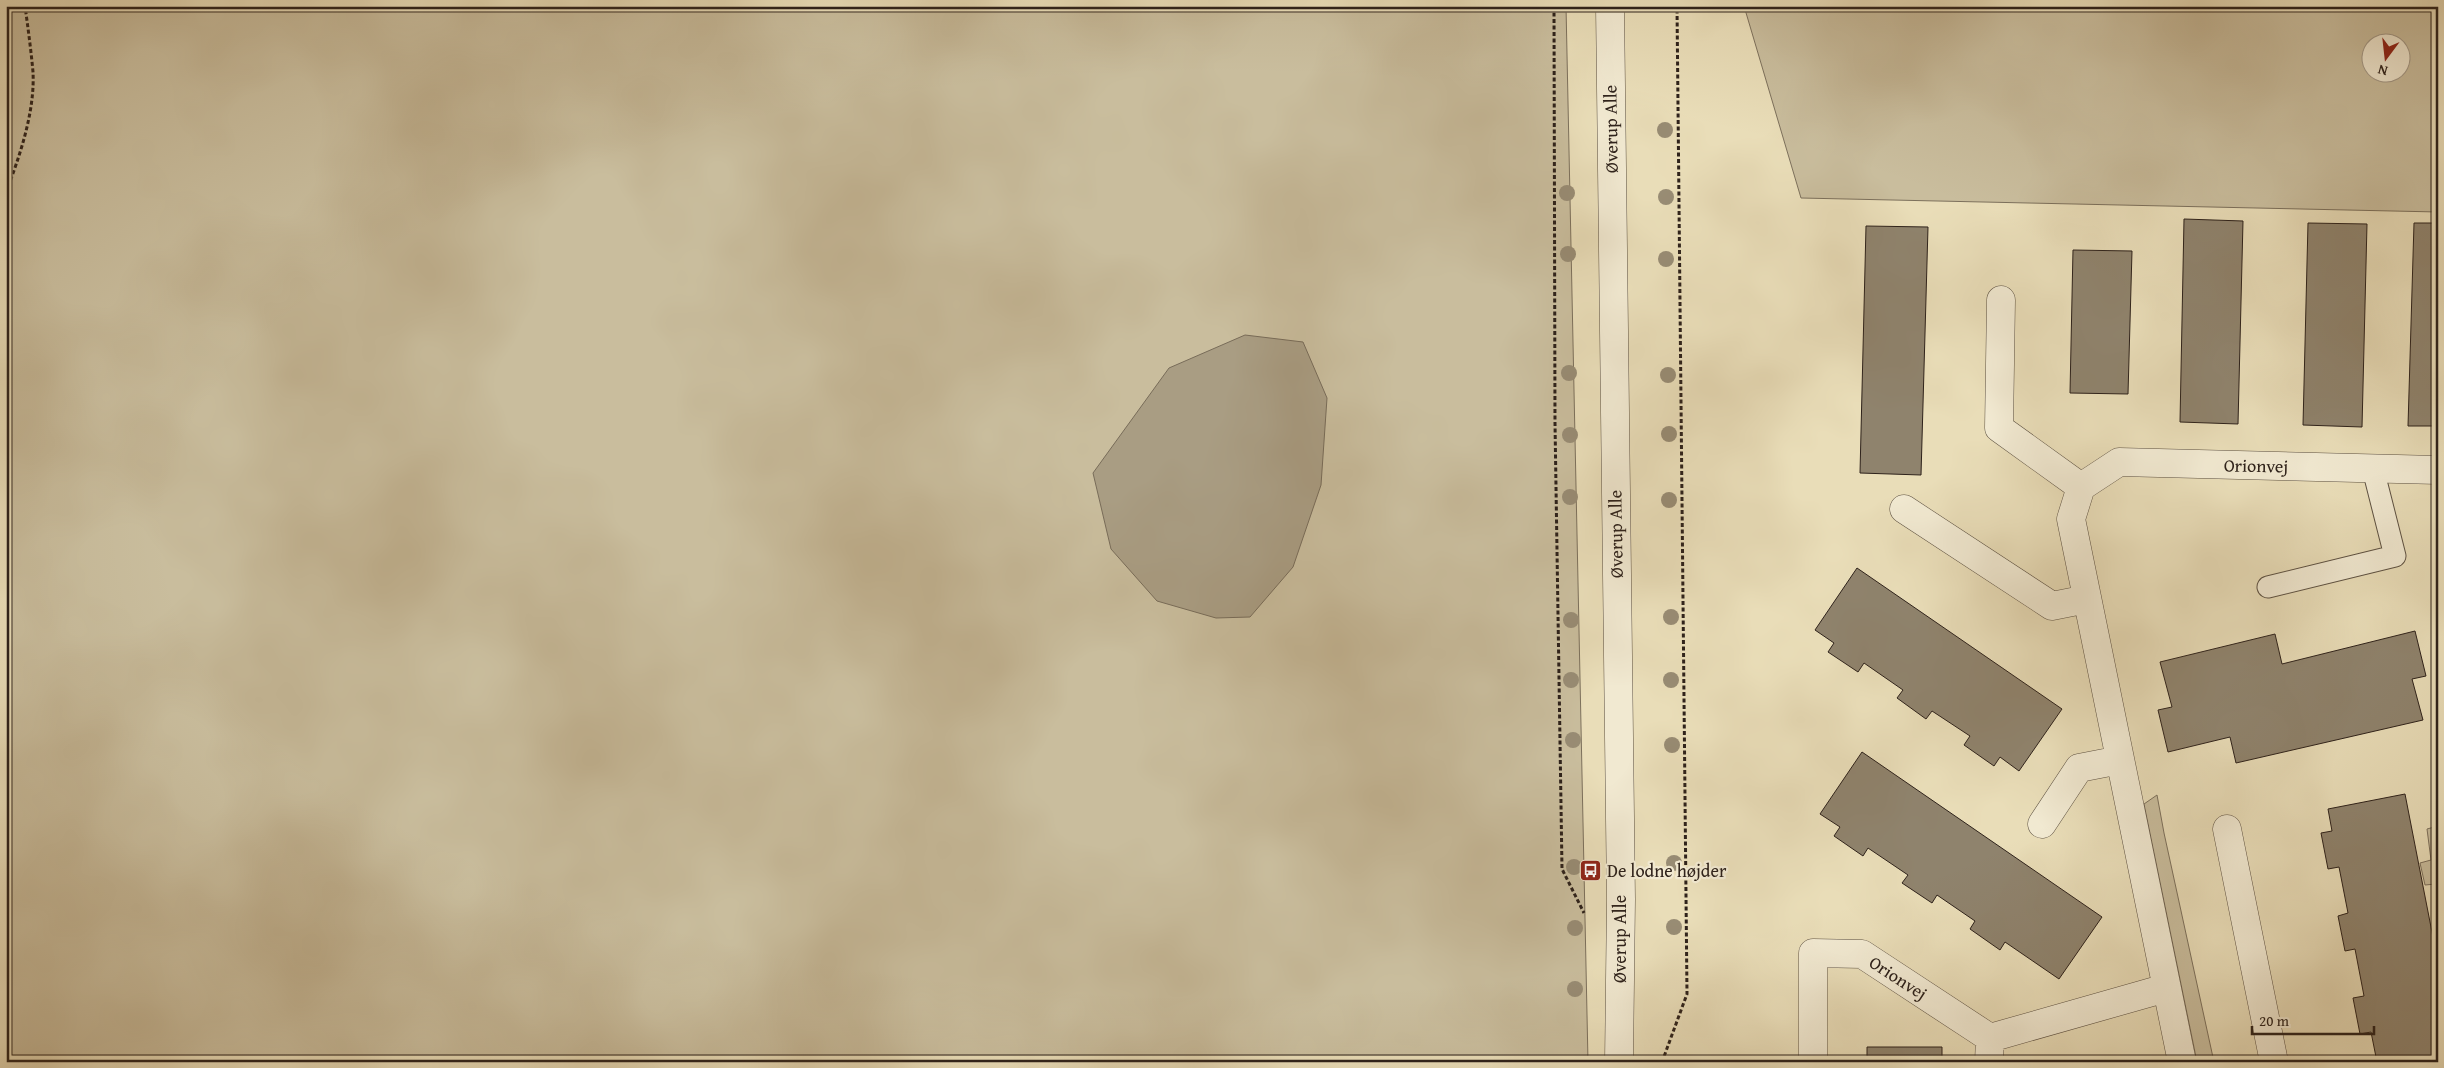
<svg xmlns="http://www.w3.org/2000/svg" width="2444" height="1068" font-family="'Gentium Book Plus',serif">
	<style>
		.green { fill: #c9bd9d; stroke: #7c705c; fill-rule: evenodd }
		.water { fill: #a99d83; stroke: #786c59 }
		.building { fill: #8f836d; stroke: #2e221b }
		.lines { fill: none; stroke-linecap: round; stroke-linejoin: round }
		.service-casing { stroke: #5d5142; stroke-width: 23 }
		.minor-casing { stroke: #5d5142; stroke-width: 29 }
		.tertiary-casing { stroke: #5d5142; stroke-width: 29 }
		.path { stroke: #2e221b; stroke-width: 3; stroke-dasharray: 4 2.5; stroke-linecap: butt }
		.service { stroke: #f1e9d1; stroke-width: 21 }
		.minor { stroke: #f1e9d1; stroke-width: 28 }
		.tertiary { stroke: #f1e9d1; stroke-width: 28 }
		.tree { fill: #988c74 }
		.labels { text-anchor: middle; stroke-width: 4.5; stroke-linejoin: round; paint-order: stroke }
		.street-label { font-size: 18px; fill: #2e221b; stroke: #f1e9d1 }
		.poi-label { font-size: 18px; fill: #2e221b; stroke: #f1e9d1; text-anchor: start }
	</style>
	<rect width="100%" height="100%" fill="#e9ddb8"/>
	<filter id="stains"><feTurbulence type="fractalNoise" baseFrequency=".004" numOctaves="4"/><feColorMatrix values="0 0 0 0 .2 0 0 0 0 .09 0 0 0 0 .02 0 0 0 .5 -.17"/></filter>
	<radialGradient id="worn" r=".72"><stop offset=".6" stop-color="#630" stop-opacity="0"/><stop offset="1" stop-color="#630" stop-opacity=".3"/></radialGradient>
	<path class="green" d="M 6,6 L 1566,6 L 1588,1062 L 6,1062 Z
		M 1744,6 L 2438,6 L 2438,212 L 1801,198 ZM 2372,42 L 2402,42 L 2402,72 L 2372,72 Z
		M 2157,795 L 2164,833 L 2214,1062 L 2197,1062 L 2144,804 Z
		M 2438,826 L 2438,891 L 2436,884 L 2425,885 L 2420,863 L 2431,860 L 2427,829 Z"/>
	<path class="water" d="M 1245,335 L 1303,342 L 1327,398 L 1321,485 L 1293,567 L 1250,617 L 1216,618 L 1157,601 L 1111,549 L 1093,473 L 1169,368 Z"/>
	<path class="building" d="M 2184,219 L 2243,221 L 2238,424 L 2180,422 Z
		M 2308,223 L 2367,224 L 2362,427 L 2303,425 Z
		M 2414,223 L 2438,223 L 2438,426 L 2408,426 Z
		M 1866,226 L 1928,227 L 1921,475 L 1860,473 Z
		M 2073,250 L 2132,251 L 2128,394 L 2070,393 Z
		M 1857,568 L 2062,709 L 2019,771 L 2000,757 L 1994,766 L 1964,745 L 1970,736 L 1932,711 L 1926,719 L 1897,698 L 1903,690 L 1864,663 L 1858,672 L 1828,652 L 1834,643 L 1815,630 Z
		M 2415,631 L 2426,676 L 2412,679 L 2423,720 L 2236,763 L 2230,737 L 2168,752 L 2158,710 L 2172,707 L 2160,662 L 2275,634 L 2282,664 Z
		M 1862,752 L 2102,917 L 2059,979 L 2005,942 L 2000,950 L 1970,929 L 1975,921 L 1937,895 L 1932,903 L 1902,883 L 1908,875 L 1868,848 L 1863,856 L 1834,836 L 1840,827 L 1820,814 Z
		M 2405,794 L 2438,963 L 2438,1062 L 2377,1062 L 2371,1032 L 2360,1034 L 2353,998 L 2364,996 L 2355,949 L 2345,951 L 2338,916 L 2348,913 L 2339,867 L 2328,869 L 2321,833 L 2332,831 L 2328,809 Z
		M 1867,1047 L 1942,1047 L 1942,1062 L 1867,1062 Z"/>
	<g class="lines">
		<defs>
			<path id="service" d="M 2268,587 L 2395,556 L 2373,469"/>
			<path id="minor" d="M 2001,300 L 1999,428 L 2081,487
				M 1904,509 L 2052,606 L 2087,599
				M 2042,824 L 2079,768 L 2120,760
				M 2227,829 L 2274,1062
				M 1813,1062 L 1813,953 L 1862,954 L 1990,1038 L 2166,988
				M 1989,1062 L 1990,1038
				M 2182,1062 L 2071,519 L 2081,487 L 2119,462 L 2438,470"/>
			<path id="tertiary" d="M 1610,6 L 1621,899 L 1619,1062"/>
		</defs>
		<use href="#service" class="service-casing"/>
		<use href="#minor" class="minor-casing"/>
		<use href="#tertiary" class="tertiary-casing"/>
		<path class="path" d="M 1554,6 L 1555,423 L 1562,869 L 1584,913
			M 6,192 C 20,156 35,111 33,72 C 31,50 28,28 25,6
			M 1662,1062 L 1687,994 L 1677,6"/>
		<use href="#service" class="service"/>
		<use href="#minor" class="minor"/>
		<use href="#tertiary" class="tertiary"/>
	</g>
	<g class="tree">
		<circle cx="1665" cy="130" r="8"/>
		<circle cx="1567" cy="193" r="8"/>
		<circle cx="1666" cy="197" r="8"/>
		<circle cx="1568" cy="254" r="8"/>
		<circle cx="1666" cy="259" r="8"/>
		<circle cx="1569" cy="373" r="8"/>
		<circle cx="1668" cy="375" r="8"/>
		<circle cx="1669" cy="434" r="8"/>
		<circle cx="1570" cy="435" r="8"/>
		<circle cx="1570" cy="497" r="8"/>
		<circle cx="1669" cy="500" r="8"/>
		<circle cx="1671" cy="617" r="8"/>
		<circle cx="1571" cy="620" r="8"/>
		<circle cx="1571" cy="680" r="8"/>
		<circle cx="1671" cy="680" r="8"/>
		<circle cx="1573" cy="740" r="8"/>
		<circle cx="1672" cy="745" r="8"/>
		<circle cx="1674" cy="863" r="8"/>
		<circle cx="1574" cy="867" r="8"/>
		<circle cx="1674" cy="927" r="8"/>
		<circle cx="1575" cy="928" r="8"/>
		<circle cx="1575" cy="989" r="8"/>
	</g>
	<defs>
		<symbol id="bus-square" viewBox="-11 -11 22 22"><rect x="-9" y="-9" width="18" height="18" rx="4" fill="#8f2418" stroke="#f1e9d1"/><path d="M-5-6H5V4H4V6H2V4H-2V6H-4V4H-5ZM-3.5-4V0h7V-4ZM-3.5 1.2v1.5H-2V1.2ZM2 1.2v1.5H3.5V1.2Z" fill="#fff"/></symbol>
	</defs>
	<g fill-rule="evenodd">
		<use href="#bus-square" x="1578" y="858" width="25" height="25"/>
	</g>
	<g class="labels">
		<g class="street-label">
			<text transform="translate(1611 129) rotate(-91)" y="6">Øverup Alle</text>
			<text transform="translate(2256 466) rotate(1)" y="6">Orionvej</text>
			<text transform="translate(1616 534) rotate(-91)" y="6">Øverup Alle</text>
			<text transform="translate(1620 939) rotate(-90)" y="6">Øverup Alle</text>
			<text transform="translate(1898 978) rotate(33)" y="6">Orionvej</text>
		</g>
		<g class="poi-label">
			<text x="1607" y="877">De lodne højder</text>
		</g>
	</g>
	<rect width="2444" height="1068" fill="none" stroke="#e9ddb8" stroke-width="25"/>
	<rect x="8" y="8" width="2429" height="1053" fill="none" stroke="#2e221b" stroke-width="2.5"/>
	<rect x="12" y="12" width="2419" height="1043" fill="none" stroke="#2e221b"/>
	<g transform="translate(2386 58) rotate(195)"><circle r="24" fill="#f1e9d1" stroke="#a39988"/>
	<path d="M0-4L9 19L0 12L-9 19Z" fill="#8f2418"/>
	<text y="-8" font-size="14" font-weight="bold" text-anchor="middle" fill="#2e221b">N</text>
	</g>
	<path d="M2252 1026v8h122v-8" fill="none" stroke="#2e221b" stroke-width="2.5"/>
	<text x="2259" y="1026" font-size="15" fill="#2e221b" stroke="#f1e9d1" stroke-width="4" paint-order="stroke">20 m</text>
	<rect width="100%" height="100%" filter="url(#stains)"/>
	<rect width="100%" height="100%" fill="url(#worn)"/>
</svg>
